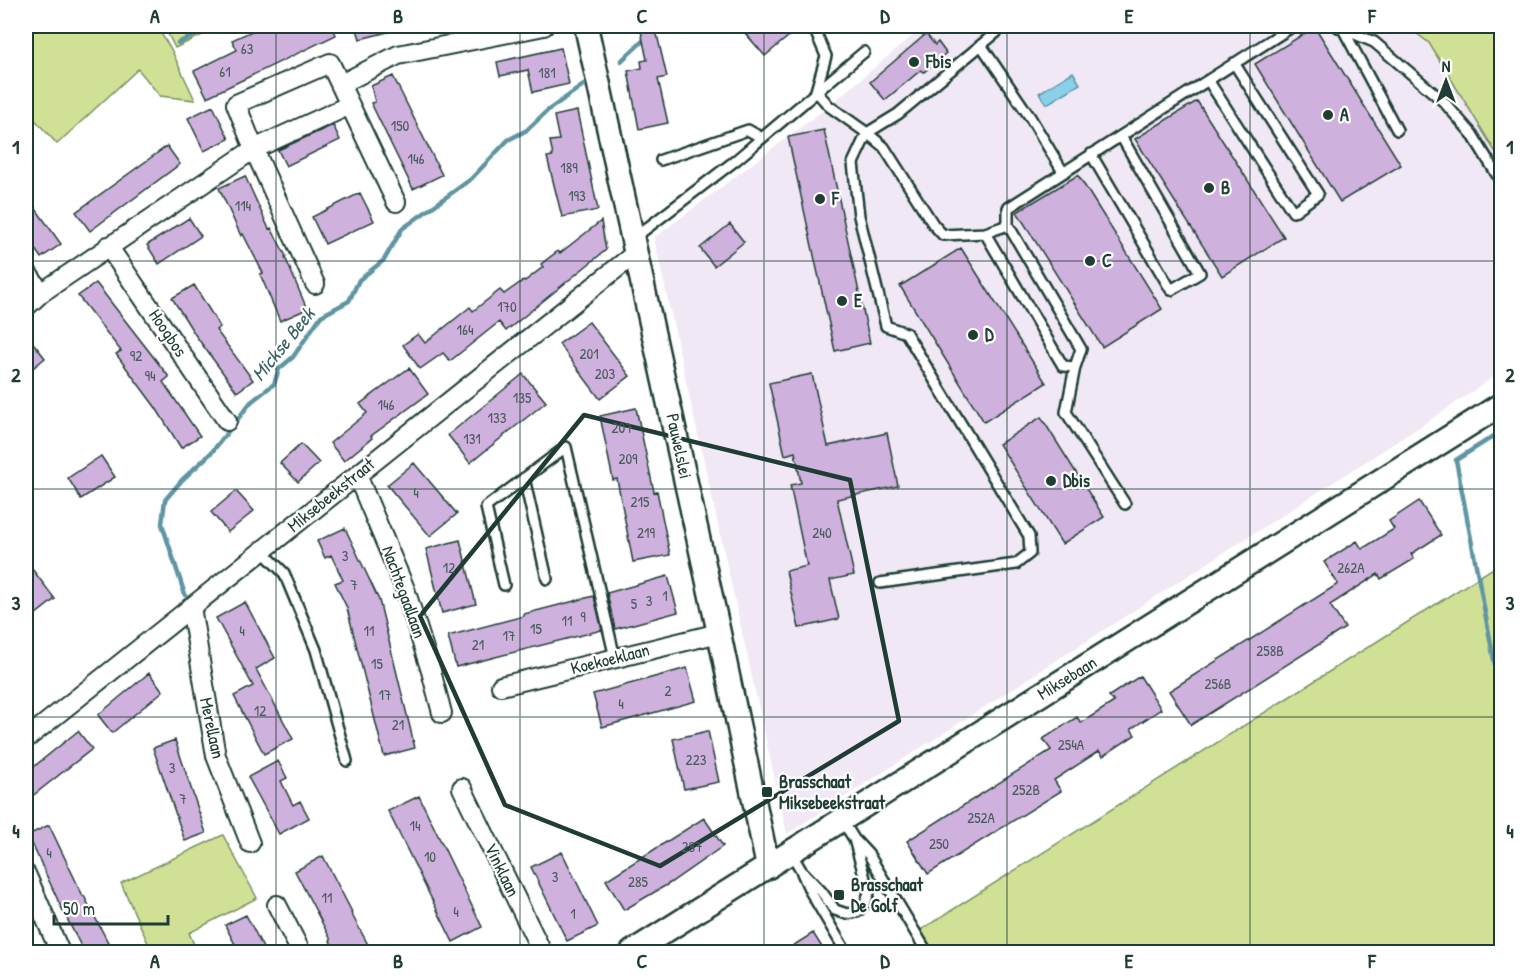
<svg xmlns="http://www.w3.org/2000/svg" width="1527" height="978" font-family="'Patrick Hand',sans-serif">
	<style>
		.built { fill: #f1e8f5 }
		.green { fill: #d0e195; stroke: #788f64; stroke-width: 1.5 }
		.water { fill: #8ad0eb; stroke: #5f95a2; stroke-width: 1.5 }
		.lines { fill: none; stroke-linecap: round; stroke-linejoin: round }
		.stream { stroke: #5f95a2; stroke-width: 4.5 }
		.building { fill: #cfb1de; stroke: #1f3d34; stroke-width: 1.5 }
		.service-casing { stroke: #1f3d34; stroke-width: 14 }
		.minor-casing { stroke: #1f3d34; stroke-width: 22 }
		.tertiary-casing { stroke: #1f3d34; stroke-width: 27 }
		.service { stroke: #fff; stroke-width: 9 }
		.minor { stroke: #fff; stroke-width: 18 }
		.tertiary { stroke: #fff; stroke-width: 22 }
		.marked { fill: none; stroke: #1f3d34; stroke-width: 4.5; stroke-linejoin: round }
		.grid { fill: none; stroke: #1f3d34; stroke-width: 1.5; stroke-opacity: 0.55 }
		.poi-dot { fill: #1f3d34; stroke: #fff; stroke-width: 2 }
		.labels { text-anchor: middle; stroke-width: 4.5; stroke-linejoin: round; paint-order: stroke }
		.number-label { font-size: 15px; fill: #4b5a5e }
		.poi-label { font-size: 18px; font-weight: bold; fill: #1f3d34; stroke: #fff; text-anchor: start }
		.street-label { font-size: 18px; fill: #1f3d34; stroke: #fff }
		.water-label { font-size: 20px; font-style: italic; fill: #3a6262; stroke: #fff }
		.neatline { fill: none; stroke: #1f3d34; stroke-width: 2 }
		.grid-label { font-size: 20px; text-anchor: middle; font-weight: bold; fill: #1f3d34 }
	</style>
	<rect width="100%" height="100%" fill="#fff"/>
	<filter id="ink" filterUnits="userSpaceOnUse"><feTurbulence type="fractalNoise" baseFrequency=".0167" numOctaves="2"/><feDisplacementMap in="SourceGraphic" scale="12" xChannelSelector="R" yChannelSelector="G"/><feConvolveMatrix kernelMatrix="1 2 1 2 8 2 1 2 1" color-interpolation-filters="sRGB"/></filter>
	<g filter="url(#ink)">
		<path class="built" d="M 924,26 L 1407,26 L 1429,43 L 1501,161 L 1501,372 L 1438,415 L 787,834 L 654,238 L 829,106 Z"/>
		<path class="green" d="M 26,26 L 156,26 L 171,49 L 195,100 L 160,96 L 138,69 L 57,144 L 26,110 Z
			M 164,26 L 221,26 L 175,48 Z
			M 1407,26 L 1501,26 L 1501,161 L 1429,43 Z
			M 1501,563 L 1501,952 L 932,952 L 919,931 Z
			M 223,835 L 257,898 L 189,933 L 197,951 L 152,952 L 121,883 Z"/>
		<path class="water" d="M 1073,72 L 1080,84 L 1047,104 L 1039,93 Z"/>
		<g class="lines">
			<path class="stream" d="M 178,43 L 213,26
				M 621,61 L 647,37
				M 1502,431 L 1456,460 L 1502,702
				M 185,595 L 162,524 L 165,500 L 182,480 L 212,452 L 251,402 L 274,384 L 279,369 L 293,357 L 321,316 L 349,301 L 359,280 L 384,260 L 402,229 L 471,179 L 508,140 L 527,130 L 547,111 L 586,83"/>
		</g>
		<path class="building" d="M 263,26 L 332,26 L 336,35 L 207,97 L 194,71 L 237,50 L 232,40 Z
			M 356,26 L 396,26 L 396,30 L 360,39 Z
			M 640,26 L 655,26 L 667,77 L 658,79 L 668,123 L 639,129 L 628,71 L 642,68 L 641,61 L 647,60 Z
			M 739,26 L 801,26 L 765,56 Z
			M 1315,27 L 1401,165 L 1340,202 L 1255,64 Z
			M 926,34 L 935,45 L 938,42 L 946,53 L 924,72 L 921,70 L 885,100 L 870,82 Z
			M 561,48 L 569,84 L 533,92 L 528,70 L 500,76 L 497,62 Z
			M 393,76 L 442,175 L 413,189 L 371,103 L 375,102 L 371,86 Z
			M 1197,101 L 1284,237 L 1222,276 L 1135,139 Z
			M 213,106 L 229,139 L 204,151 L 188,118 Z
			M 577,111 L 598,210 L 562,217 L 547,157 L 553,156 L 550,141 L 559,140 L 554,116 Z
			M 333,125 L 340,140 L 286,166 L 278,150 Z
			M 824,130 L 870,343 L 835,351 L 788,137 Z
			M 167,146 L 180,164 L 90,231 L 76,212 Z
			M 1078,175 L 1162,309 L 1102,347 L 1017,212 Z
			M 245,176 L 269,229 L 271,228 L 286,256 L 285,257 L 307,309 L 280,321 L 260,274 L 263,273 L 243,234 L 241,236 L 219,188 Z
			M 360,193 L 374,221 L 325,244 L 312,217 Z
			M 26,195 L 61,244 L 41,258 L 26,236 Z
			M 189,218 L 201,236 L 159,264 L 147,245 Z
			M 601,221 L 606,250 L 506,331 L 499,322 L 450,361 L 443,353 L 420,369 L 403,345 L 418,334 L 425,343 L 470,307 L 473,311 L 500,290 L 504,294 L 524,280 L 525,281 L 543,267 L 541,264 L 558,251 L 560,253 Z
			M 730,224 L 744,242 L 714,266 L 700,248 Z
			M 961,248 L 1046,383 L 984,422 L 900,286 Z
			M 96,283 L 169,377 L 163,382 L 200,436 L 181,448 L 156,408 L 116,354 L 121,351 L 78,296 Z
			M 194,285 L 220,327 L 216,330 L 253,380 L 237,392 L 196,336 L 172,298 Z
			M 589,322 L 630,376 L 600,399 L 559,344 Z
			M 26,334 L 45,358 L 26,374 Z
			M 409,368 L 428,394 L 371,436 L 372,438 L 344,461 L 330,443 L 367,413 L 360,404 Z
			M 523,374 L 546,402 L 470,463 L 448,435 Z
			M 812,374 L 828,446 L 887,433 L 898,486 L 837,499 L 854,575 L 830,580 L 839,619 L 799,628 L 786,571 L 807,566 L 790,485 L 801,483 L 795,452 L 785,455 L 769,383 Z
			M 636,408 L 654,492 L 657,491 L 670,555 L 633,562 L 617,479 L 613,480 L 600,416 Z
			M 1041,417 L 1104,517 L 1062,544 L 999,444 Z
			M 301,444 L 319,463 L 298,482 L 280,463 Z
			M 101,456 L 115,477 L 81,499 L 68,478 Z
			M 414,463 L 457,514 L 430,536 L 387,485 Z
			M 236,491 L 254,511 L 228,532 L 211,512 Z
			M 1419,501 L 1441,535 L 1411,554 L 1414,559 L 1381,579 L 1378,574 L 1330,605 L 1345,628 L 1191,725 L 1169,691 L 1338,584 L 1324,562 L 1357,541 L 1362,549 L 1394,529 L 1389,521 Z
			M 345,528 L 379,600 L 415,748 L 384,756 L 347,608 L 335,583 L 343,580 L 331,555 L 325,558 L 317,541 Z
			M 460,540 L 476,604 L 442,613 L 426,549 Z
			M 26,561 L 55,599 L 26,622 Z
			M 668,576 L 678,612 L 615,629 L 607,593 Z
			M 594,596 L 602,630 L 456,667 L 448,636 L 524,616 L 524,614 Z
			M 245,602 L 275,658 L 256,669 L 293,739 L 264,754 L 234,696 L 253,686 L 216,618 Z
			M 687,668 L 696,701 L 602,727 L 593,694 Z
			M 149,673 L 163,691 L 112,733 L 98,715 Z
			M 1140,676 L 1161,709 L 1131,729 L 1135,735 L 1103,756 L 1099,751 L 1054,780 L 1061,791 L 928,874 L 907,841 L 1051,750 L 1043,739 L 1077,717 L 1081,723 L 1114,702 L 1109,696 Z
			M 78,731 L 92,749 L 26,801 L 26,773 Z
			M 708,731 L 719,782 L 684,789 L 673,739 Z
			M 175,740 L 206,833 L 185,841 L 153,748 Z
			M 278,761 L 287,778 L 281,781 L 293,805 L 300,801 L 309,818 L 279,834 L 248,777 Z
			M 419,796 L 482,927 L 453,942 L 388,811 Z
			M 704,818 L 723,846 L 670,883 L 624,910 L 606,880 Z
			M 49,825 L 83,896 L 84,896 L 113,952 L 84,952 L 61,907 L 28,835 Z
			M 562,852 L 598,926 L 567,941 L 531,867 Z
			M 323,856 L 352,912 L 351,913 L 372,952 L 336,952 L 330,941 L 331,940 L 295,871 Z
			M 246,915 L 255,932 L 265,952 L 239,952 L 225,925 Z
			M 813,933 L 825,952 L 783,952 Z"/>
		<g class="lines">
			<defs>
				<path id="service" d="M 813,26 L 826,56 L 816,91
					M 1004,26 L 898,114 L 867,133 L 884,147 L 933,224 L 943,235 L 985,233 L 1063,366 L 1075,367 L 1066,412 L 1125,504
					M 1336,26 L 1343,29 L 1397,130
					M 1343,29 L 1374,42 L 1443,101 L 1472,134 L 1502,183
					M 981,45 L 1030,117 L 1063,172
					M 1208,80 L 1293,212 L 1318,194 L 1234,63
					M 816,91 L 829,106 L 867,133 L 853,163 L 859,216 L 886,326 L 906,333 L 1029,536 L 1030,553 L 1016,564 L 880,583
					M 1091,154 L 1171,290 L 1200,273 L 1121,136
					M 661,160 L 748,130 L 762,138
					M 1008,225 L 1008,208 L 1293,26
					M 985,233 L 1008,225 L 1081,349 L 1075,367
					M 634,238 L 736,160 L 864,52
					M 524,478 L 547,579
					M 262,551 L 284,573 L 316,650 L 347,761
					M 504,585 L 486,507 L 566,447 L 615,658
					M 856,841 L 869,855 L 927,952
					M 791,853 L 801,870 L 821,891 L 835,910 L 847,914 L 857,912 L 865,904 L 869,893 L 854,839 L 842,820
					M 802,873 L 810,891 L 846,952"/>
				<path id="minor" d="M 341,84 L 398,55 L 544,26
					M 108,246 L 227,421
					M 26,271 L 41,293
					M 315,284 L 254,149 L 236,104 L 330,63 L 396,202
					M 26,307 L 41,293 L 254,149 L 350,105
					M 357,475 L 405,589 L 431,671 L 442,713
					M 191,607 L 216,756 L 250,843
					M 501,686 L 719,633
					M 26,739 L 637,252
					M 462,788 L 542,952
					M 26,874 L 60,952
					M 277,905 L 301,952"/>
				<path id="tertiary" d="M 586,26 L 719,633 L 768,867
					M 632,952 L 1502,404"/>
			</defs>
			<use href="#service" class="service-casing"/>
			<use href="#minor" class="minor-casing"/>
			<use href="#tertiary" class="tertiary-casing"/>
			<use href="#service" class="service"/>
			<use href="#minor" class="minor"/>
			<use href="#tertiary" class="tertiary"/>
		</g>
	</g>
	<path class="marked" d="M 584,415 L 850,480 L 899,721 L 660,866 L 505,805 L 420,616 Z"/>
	<path class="grid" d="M 276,26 L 276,952M 520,26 L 520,952M 764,26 L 764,952M 1007,26 L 1007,952M 1250,26 L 1250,952M 26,261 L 1502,261M 26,489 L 1502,489M 26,717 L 1502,717"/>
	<g class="poi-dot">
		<circle cx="914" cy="62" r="6"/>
		<circle cx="1328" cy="115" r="6"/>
		<circle cx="1209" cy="188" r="6"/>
		<circle cx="820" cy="199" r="6"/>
		<circle cx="1090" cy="261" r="6"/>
		<circle cx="842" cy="301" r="6"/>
		<circle cx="973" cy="335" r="6"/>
		<circle cx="1051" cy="481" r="6"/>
		<rect x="761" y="786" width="12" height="12" rx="3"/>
		<rect x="833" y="889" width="12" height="12" rx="3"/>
	</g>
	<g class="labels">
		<g class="number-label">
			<text x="247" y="54">63</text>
			<text x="225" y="77">61</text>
			<text x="547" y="78">181</text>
			<text x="400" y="131">150</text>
			<text x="416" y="164">146</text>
			<text x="569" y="173">189</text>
			<text x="577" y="201">193</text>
			<text x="243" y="211">114</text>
			<text x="507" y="312">170</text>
			<text x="465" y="335">164</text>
			<text x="589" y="359">201</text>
			<text x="136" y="361">92</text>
			<text x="605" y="379">203</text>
			<text x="150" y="381">94</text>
			<text x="522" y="403">135</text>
			<text x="386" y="410">146</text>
			<text x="497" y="423">133</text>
			<text x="622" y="433">207</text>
			<text x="472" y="444">131</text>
			<text x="628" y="464">209</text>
			<text x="416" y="498">4</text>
			<text x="640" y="507">215</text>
			<text x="646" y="538">219</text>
			<text x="822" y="538">240</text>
			<text x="345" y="561">3</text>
			<text x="449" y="573">12</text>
			<text x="1351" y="573">262A</text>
			<text x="354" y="590">7</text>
			<text x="665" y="601">1</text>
			<text x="649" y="606">3</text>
			<text x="634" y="609">5</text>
			<text x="583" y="622">9</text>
			<text x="567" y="626">11</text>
			<text x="536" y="634">15</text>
			<text x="242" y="636">4</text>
			<text x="369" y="636">11</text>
			<text x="509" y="641">17</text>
			<text x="478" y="650">21</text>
			<text x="1270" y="656">258B</text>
			<text x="377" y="669">15</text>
			<text x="1218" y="689">256B</text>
			<text x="668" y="696">2</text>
			<text x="385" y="700">17</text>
			<text x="621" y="709">4</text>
			<text x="260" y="716">12</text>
			<text x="398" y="730">21</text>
			<text x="1071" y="750">254A</text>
			<text x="696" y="765">223</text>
			<text x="172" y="773">3</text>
			<text x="1026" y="795">252B</text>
			<text x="183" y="804">7</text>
			<text x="981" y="823">252A</text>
			<text x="415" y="831">14</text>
			<text x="939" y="849">250</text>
			<text x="692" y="852">287</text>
			<text x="49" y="858">4</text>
			<text x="430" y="862">10</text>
			<text x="555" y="882">3</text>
			<text x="638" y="887">285</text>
			<text x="327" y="903">11</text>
			<text x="456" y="917">4</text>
			<text x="573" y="919">1</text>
		</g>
		<g class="poi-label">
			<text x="926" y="68">Fbis</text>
			<text x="1340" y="121">A</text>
			<text x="1221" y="194">B</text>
			<text x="832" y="205">F</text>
			<text x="1102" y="267">C</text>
			<text x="854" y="307">E</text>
			<text x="985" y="341">D</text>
			<text x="1063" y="487">Dbis</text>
			<text x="779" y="788">Brasschaat<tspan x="779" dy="21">Miksebeekstraat</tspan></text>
			<text x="851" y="891">Brasschaat<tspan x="851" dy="21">De Golf</tspan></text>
		</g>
		<g class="street-label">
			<text transform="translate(168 333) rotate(56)" y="6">Hoogbos</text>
			<text transform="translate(679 446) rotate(78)" y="6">Pauwelslei</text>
			<text transform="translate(331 495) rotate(-39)" y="6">Miksebeekstraat</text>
			<text transform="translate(404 592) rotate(70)" y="6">Nachtegaallaan</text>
			<text transform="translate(610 659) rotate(-14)" y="6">Koekoeklaan</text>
			<text transform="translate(1067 678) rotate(-32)" y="6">Miksebaan</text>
			<text transform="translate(212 728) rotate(78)" y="6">Merellaan</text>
			<text transform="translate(502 870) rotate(64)" y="6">Vinklaan</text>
		</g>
		<g class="water-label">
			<text transform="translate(283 344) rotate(-51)" y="7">Mickse Beek</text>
		</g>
	</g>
	<rect width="1527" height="978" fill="none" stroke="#fff" stroke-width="66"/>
	<g transform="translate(1446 81)" stroke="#ffffff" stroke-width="4.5" paint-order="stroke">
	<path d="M0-4.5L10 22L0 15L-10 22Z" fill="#1f3d34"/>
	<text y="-9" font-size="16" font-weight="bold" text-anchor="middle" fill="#1f3d34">N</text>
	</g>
	<path d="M54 915v9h114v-9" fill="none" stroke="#1f3d34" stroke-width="3"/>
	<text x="63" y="915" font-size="18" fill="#1f3d34" stroke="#ffffff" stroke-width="4.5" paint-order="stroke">50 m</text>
	<rect x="33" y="33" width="1461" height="912" class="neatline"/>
	<g class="grid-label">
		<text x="155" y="23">A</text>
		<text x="398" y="23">B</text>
		<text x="642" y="23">C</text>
		<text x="885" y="23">D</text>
		<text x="1129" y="23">E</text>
		<text x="1372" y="23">F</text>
		<text x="16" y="154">1</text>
		<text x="1510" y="154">1</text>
		<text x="16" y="382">2</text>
		<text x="1510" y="382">2</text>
		<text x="16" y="610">3</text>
		<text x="1510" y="610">3</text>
		<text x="16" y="838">4</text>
		<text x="1510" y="838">4</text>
		<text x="155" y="968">A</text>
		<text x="398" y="968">B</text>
		<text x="642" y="968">C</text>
		<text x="885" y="968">D</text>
		<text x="1129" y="968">E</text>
		<text x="1372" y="968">F</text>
	</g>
</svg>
